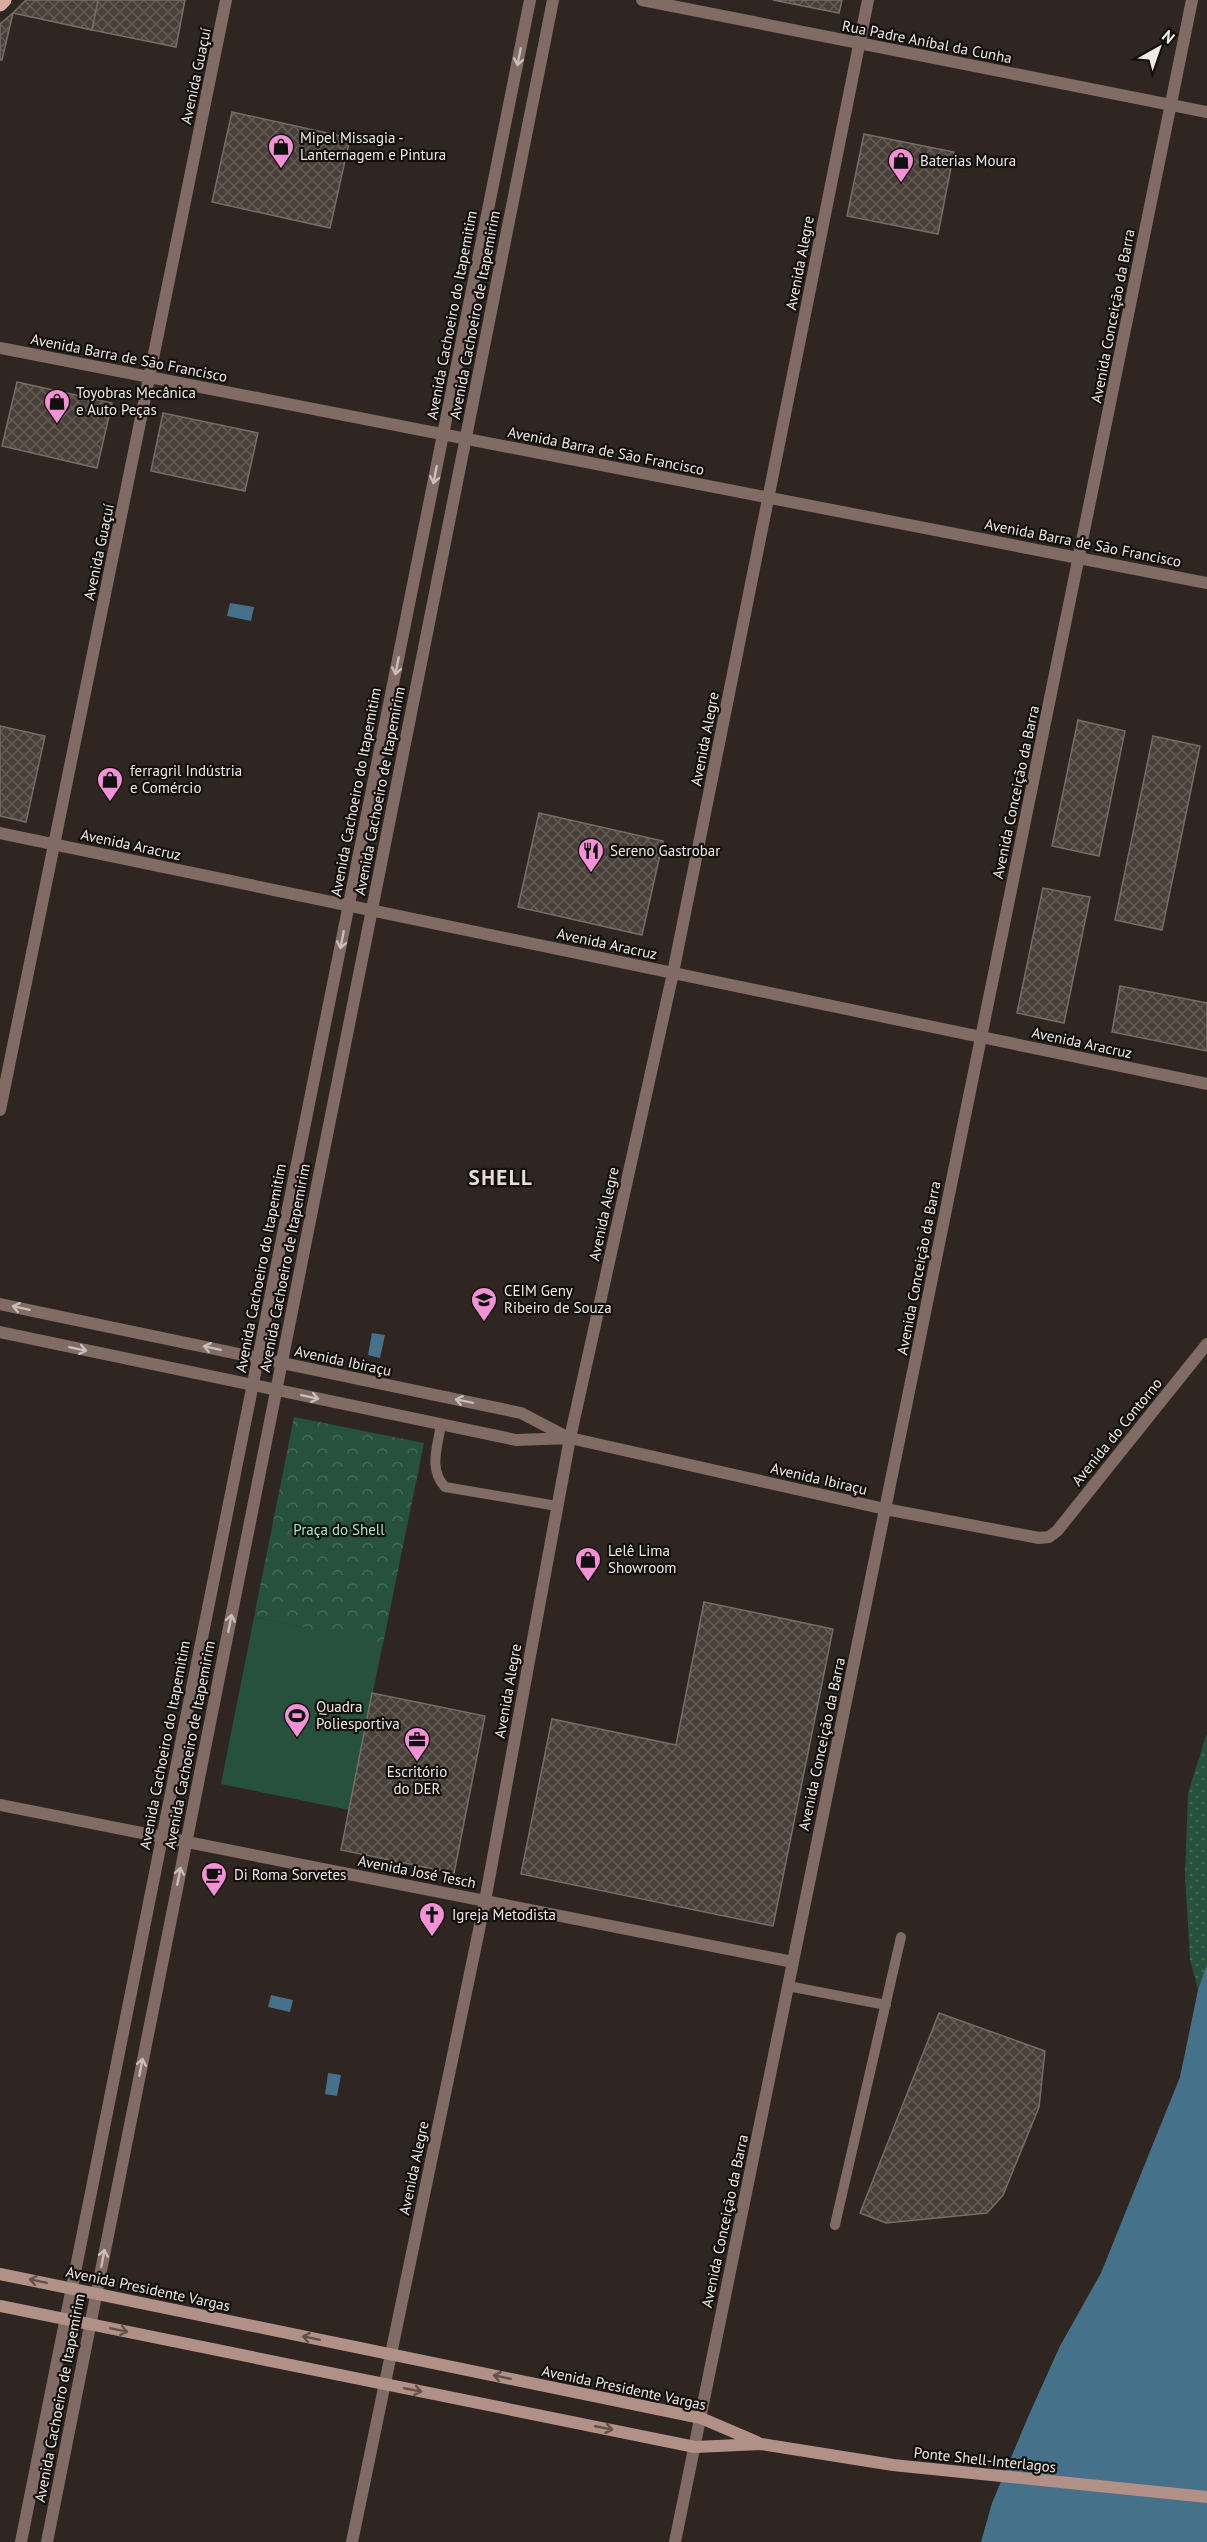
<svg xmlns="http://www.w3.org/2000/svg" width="1207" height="2542" font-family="'PT Sans',sans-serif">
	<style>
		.grass { fill: url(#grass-dots) }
		.forest { fill: url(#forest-crowns) }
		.pitch { fill: #26513c }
		.water { fill: #46718a }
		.building { fill: url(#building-cross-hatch); stroke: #776c66; stroke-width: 1.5 }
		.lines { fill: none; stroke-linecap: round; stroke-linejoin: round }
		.service { stroke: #806b65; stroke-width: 10 }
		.minor { stroke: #806b65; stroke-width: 12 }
		.tertiary { stroke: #806b65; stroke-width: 12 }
		.secondary { stroke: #b19187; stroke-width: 12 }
		.primary { stroke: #d8aea1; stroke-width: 15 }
		.oneway { stroke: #c9beb9 }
		.oneway2 { stroke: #62504a }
		.labels { text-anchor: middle; stroke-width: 4.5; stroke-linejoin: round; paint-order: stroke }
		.street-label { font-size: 15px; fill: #f0eae6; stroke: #14100e }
		.poi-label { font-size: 15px; fill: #f0eae6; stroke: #14100e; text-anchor: start }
		.park-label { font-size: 15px; fill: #9feac3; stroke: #14100e }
		.district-label { font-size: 21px; font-weight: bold; letter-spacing: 1.5px; fill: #e9ddd6; stroke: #14100e }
	</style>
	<defs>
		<pattern id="grass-dots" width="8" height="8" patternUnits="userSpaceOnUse" patternTransform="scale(1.5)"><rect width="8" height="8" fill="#26513c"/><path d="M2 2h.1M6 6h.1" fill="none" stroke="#466a58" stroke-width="1.8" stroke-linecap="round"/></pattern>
		<pattern id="forest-crowns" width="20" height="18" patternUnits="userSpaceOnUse" patternTransform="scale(1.5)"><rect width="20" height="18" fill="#26513c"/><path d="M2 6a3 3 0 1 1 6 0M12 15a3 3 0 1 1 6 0" fill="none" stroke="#466a58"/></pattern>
		<pattern id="building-cross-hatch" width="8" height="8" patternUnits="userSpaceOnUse" patternTransform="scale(1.5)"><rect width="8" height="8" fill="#4a403a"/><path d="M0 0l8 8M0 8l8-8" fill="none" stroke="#645c56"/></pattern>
	</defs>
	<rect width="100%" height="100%" fill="#2f2621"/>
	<path class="grass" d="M 1207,1733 L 1207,1964 L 1198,1990 L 1190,1960 L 1185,1875 L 1188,1793 Z"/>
	<path class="forest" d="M 294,1417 L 424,1443 L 383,1644 L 254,1617 Z"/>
	<path class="pitch" d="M 254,1617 L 383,1643 L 349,1810 L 221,1784 Z"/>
	<path class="water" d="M 230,603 L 254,607 L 251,621 L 227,616 Z
		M 372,1333 L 385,1335 L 380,1358 L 368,1355 Z
		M 1207,1964 L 1207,2542 L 981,2542 L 992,2503 L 1028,2417 L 1060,2346 L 1101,2273 L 1180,2077 L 1198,1990 Z
		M 271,1995 L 293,2000 L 290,2012 L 268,2007 Z
		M 328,2073 L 341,2075 L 337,2096 L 325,2094 Z"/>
	<path class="building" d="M 26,0 L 98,0 L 92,30 L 13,13 Z
		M 98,0 L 185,0 L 176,47 L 92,30 Z
		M 773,0 L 842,0 L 839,13 Z
		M 13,13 L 2,60 L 0,60 L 0,24 Z
		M 232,112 L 350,138 L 330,228 L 212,202 Z
		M 864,134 L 954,152 L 938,234 L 847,216 Z
		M 17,382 L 112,403 L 97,468 L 2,446 Z
		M 163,413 L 258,433 L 245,491 L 151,471 Z
		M 1078,720 L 1125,731 L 1099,856 L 1052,846 Z
		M 0,726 L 45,736 L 26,822 L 0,816 Z
		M 1153,736 L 1200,746 L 1162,930 L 1115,920 Z
		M 539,813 L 663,841 L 642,935 L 518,907 Z
		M 1043,888 L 1090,897 L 1064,1023 L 1017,1013 Z
		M 1120,986 L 1207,1003 L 1207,1051 L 1112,1032 Z
		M 704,1602 L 833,1629 L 773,1926 L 521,1874 L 552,1719 L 676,1745 Z
		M 372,1693 L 485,1716 L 454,1873 L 341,1850 Z
		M 939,2013 L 1045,2051 L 1039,2107 L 1003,2195 L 987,2213 L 886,2223 L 860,2213 Z"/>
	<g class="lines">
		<path class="service" d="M 441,1424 C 438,1446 428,1469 445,1487 L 557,1506
			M 788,1986 L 886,2005
			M 835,2225 L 901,1937"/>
		<path class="minor" d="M 642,0 L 1207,112
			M 0,348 L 1207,583
			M 0,833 L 1207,1084
			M 0,1110 L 226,0
			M 0,1304 L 521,1413 L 569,1438
			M 0,1332 L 516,1440 L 570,1438 L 885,1509 L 1039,1538 L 1049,1537 L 1057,1531 L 1207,1344
			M 0,1805 L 793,1962
			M 352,2542 L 485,1901 L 570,1438 L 673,973 L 868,0
			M 675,2542 L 1192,0"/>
		<path class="tertiary" d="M 21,2542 L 530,0
			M 47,2542 L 553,0"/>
		<path class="secondary" d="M 0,2274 L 701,2418 L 757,2442
			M 0,2306 L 695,2447 L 761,2444 L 893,2465 L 1207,2497"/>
		<path class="primary" d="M 0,4 L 4,0"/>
	</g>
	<defs><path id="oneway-shaft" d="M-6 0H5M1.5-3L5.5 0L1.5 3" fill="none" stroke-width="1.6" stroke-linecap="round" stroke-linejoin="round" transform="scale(1.5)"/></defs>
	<g class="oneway">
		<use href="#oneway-shaft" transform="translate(519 57) rotate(101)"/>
		<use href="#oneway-shaft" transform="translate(435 475) rotate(101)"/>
		<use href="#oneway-shaft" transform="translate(397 666) rotate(101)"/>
		<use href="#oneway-shaft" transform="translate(342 940) rotate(101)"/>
		<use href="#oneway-shaft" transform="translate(21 1308) rotate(-168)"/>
		<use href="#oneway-shaft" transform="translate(212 1348) rotate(-168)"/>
		<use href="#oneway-shaft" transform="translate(78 1349) rotate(12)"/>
		<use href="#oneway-shaft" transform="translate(310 1397) rotate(12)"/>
		<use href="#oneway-shaft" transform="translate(464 1401) rotate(-168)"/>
		<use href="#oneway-shaft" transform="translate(230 1623) rotate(-79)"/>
		<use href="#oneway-shaft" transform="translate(179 1876) rotate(-79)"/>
		<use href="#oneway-shaft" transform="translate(141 2067) rotate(-79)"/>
		<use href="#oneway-shaft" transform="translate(103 2258) rotate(-79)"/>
	</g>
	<g class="oneway2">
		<use href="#oneway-shaft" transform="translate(38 2281) rotate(-168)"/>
		<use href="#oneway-shaft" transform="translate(119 2330) rotate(12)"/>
		<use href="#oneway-shaft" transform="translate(311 2338) rotate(-168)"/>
		<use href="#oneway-shaft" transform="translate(502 2377) rotate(-168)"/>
		<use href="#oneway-shaft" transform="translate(413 2390) rotate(11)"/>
		<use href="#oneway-shaft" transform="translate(604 2428) rotate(11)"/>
	</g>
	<defs>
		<symbol id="shop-pin" viewBox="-11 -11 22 30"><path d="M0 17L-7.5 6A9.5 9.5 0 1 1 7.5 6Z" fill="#f391d6" stroke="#14100e"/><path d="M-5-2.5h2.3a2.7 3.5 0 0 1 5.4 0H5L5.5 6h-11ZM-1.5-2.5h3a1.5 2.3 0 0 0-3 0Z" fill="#111"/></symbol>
		<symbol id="restaurant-pin" viewBox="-11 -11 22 30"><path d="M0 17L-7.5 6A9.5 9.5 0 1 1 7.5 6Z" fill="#f391d6" stroke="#14100e"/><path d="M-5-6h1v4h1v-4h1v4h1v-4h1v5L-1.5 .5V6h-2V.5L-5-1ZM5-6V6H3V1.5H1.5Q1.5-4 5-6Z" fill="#111"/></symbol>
		<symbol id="school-pin" viewBox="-11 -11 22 30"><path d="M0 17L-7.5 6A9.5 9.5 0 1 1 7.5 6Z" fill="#f391d6" stroke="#14100e"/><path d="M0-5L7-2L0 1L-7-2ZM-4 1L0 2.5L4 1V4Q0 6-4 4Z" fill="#111"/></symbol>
		<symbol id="stadium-pin" viewBox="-11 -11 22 30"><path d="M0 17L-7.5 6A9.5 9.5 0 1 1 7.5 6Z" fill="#f391d6" stroke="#14100e"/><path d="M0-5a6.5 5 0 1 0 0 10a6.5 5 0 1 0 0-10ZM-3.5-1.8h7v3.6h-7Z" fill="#111"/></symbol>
		<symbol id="office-pin" viewBox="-11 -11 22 30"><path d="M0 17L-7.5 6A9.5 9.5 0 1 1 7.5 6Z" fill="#f391d6" stroke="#14100e"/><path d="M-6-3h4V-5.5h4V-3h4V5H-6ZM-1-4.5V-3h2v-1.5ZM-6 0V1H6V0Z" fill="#111"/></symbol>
		<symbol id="cafe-pin" viewBox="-11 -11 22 30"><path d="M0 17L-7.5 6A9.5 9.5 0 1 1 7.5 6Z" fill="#f391d6" stroke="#14100e"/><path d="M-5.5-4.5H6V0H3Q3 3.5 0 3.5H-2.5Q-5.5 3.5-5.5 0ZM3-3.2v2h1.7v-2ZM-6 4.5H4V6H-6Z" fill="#111"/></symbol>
		<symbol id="church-pin" viewBox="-11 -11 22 30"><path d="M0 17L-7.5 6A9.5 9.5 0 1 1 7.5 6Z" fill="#f391d6" stroke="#14100e"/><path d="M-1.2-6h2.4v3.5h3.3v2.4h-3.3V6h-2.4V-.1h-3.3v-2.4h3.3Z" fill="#111"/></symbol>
	</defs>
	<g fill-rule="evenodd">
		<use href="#shop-pin" x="266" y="132" width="30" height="40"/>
		<use href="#shop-pin" x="886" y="146" width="30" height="40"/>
		<use href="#shop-pin" x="42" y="387" width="30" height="40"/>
		<use href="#shop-pin" x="95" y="765" width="30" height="40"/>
		<use href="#restaurant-pin" x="576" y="836" width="30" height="40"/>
		<use href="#school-pin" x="469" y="1285" width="30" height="40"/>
		<use href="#shop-pin" x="573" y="1545" width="30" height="40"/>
		<use href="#stadium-pin" x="282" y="1701" width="30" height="40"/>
		<use href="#office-pin" x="402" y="1725" width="30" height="40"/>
		<use href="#cafe-pin" x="199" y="1860" width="30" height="40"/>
		<use href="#church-pin" x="417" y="1900" width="30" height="40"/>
	</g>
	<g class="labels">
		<g class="street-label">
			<text transform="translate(927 42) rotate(11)" y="5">Rua Padre Aníbal da Cunha</text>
			<text transform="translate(196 76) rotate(-78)" y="5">Avenida Guaçuí</text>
			<text transform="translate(800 263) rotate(-79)" y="5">Avenida Alegre</text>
			<text transform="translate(452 315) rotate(-79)" y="5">Avenida Cachoeiro do Itapemitim</text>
			<text transform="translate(475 315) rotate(-79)" y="5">Avenida Cachoeiro de Itapemirim</text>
			<text transform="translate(1113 316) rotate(-79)" y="5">Avenida Conceição da Barra</text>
			<text transform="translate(129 358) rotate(11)" y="5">Avenida Barra de São Francisco</text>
			<text transform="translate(606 451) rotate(11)" y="5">Avenida Barra de São Francisco</text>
			<text transform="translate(1083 543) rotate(11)" y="5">Avenida Barra de São Francisco</text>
			<text transform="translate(99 552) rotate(-78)" y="5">Avenida Guaçuí</text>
			<text transform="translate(705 739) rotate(-79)" y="5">Avenida Alegre</text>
			<text transform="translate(380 791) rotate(-79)" y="5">Avenida Cachoeiro de Itapemirim</text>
			<text transform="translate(356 792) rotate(-79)" y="5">Avenida Cachoeiro do Itapemitim</text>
			<text transform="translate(1016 792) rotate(-78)" y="5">Avenida Conceição da Barra</text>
			<text transform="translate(131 845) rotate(12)" y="5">Avenida Aracruz</text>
			<text transform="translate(607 944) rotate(12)" y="5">Avenida Aracruz</text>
			<text transform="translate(1082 1043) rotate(12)" y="5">Avenida Aracruz</text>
			<text transform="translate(604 1214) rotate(-78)" y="5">Avenida Alegre</text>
			<text transform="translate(261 1268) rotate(-79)" y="5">Avenida Cachoeiro do Itapemitim</text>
			<text transform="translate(285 1268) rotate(-79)" y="5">Avenida Cachoeiro de Itapemirim</text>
			<text transform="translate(919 1268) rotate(-79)" y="5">Avenida Conceição da Barra</text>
			<text transform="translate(343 1361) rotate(12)" y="5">Avenida Ibiraçu</text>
			<text transform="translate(1117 1432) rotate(-51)" y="5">Avenida do Contorno</text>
			<text transform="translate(819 1479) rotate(13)" y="5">Avenida Ibiraçu</text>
			<text transform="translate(508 1691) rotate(-80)" y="5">Avenida Alegre</text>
			<text transform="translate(822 1744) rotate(-78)" y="5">Avenida Conceição da Barra</text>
			<text transform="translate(165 1745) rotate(-79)" y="5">Avenida Cachoeiro do Itapemitim</text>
			<text transform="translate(190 1745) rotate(-79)" y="5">Avenida Cachoeiro de Itapemirim</text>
			<text transform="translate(417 1872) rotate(11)" y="5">Avenida José Tesch</text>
			<text transform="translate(414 2168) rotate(-78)" y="5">Avenida Alegre</text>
			<text transform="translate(725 2221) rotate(-78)" y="5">Avenida Conceição da Barra</text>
			<text transform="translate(148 2289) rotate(12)" y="5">Avenida Presidente Vargas</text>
			<text transform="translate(624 2388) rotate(12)" y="5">Avenida Presidente Vargas</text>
			<text transform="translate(60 2398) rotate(-79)" y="5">Avenida Cachoeiro de Itapemirim</text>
			<text transform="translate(985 2460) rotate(6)" y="5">Ponte Shell-Interlagos</text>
		</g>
		<g class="poi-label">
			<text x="300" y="143">Mipel Missagia -<tspan x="300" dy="17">Lanternagem e Pintura</tspan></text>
			<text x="920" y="166">Baterias Moura</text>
			<text x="76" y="398">Toyobras Mecânica<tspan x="76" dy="17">e Auto Peças</tspan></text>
			<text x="130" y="776">ferragril Indústria<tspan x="130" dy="17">e Comércio</tspan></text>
			<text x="610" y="856">Sereno Gastrobar</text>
			<text x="504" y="1296">CEIM Geny<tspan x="504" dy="17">Ribeiro de Souza</tspan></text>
			<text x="608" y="1556">Lelê Lima<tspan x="608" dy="17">Showroom</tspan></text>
			<text x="316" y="1712">Quadra<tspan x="316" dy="17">Poliesportiva</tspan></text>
			<text x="417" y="1777" text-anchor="middle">Escritório<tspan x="417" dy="17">do DER</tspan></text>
			<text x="234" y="1880">Di Roma Sorvetes</text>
			<text x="452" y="1920">Igreja Metodista</text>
		</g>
		<g class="park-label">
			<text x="339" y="1535">Praça do Shell</text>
		</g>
		<g class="district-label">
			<text x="501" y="1185">SHELL</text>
		</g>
	</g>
	<g transform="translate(1159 48) rotate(40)" stroke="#14100e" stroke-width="4.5" paint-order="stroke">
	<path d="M0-4.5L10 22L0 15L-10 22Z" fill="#f0eae6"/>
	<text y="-9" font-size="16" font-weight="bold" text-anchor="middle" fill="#f0eae6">N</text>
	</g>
</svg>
